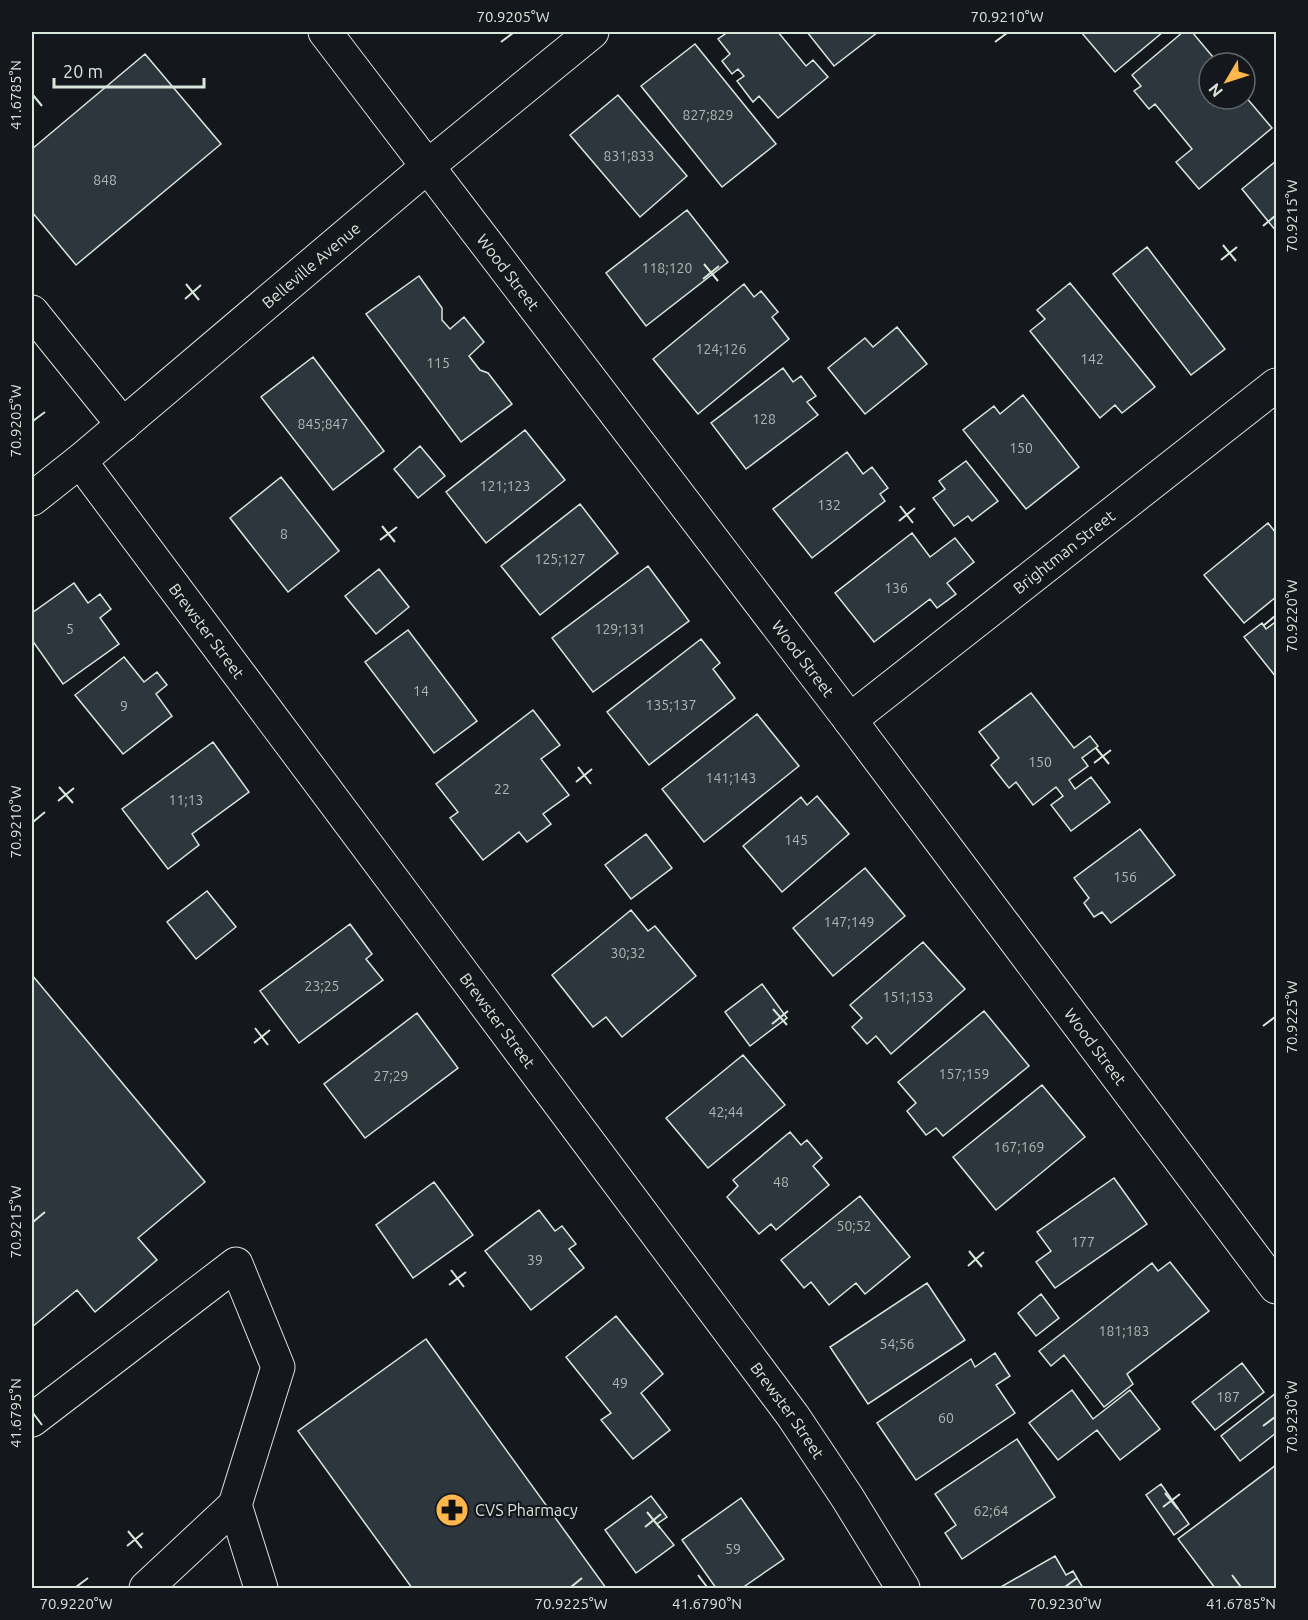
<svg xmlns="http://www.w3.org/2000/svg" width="1308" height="1620" font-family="Ubuntu,sans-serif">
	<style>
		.building { fill: #2c363c; stroke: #d8e6dc; stroke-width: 1.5 }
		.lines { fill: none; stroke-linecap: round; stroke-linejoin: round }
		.minor-casing { stroke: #d8e6dc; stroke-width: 35 }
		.major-casing { stroke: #d8e6dc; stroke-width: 35 }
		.minor { stroke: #14181c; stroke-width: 33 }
		.major { stroke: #14181c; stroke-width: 33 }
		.ticks { fill: none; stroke: #d8e6dc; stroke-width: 2 }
		.labels { text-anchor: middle; stroke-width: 4.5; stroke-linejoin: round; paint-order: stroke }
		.number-label { font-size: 14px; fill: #adbab4 }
		.street-label { font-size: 16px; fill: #d8e6dc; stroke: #14181c }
		.poi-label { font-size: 16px; fill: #d8e6dc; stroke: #14181c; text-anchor: start }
		.neatline { fill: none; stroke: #d8e6dc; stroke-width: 2 }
		.ticks-label { font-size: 15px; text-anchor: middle; fill: #d8e6dc }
	</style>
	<rect width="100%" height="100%" fill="#14181c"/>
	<path class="building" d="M 728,32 L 778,32 L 806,66 L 813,60 L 828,77 L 778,118 L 759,96 L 753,102 L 737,81 L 744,76 L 738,69 L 732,74 L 722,61 L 730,54 L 718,39 Z
		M 807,32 L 878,32 L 834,66 Z
		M 1081,32 L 1163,32 L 1115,72 Z
		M 1183,32 L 1192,32 L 1218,63 L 1209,63 L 1209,99 L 1245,99 L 1245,96 L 1272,128 L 1199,189 L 1176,162 L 1192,149 L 1155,104 L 1149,109 L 1134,91 L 1141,86 L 1132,75 Z
		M 695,44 L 776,144 L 722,187 L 641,86 Z
		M 145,54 L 221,144 L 76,265 L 32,212 L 32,149 Z
		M 618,95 L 687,176 L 640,217 L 570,135 Z
		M 1276,161 L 1276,231 L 1242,189 Z
		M 687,210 L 728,262 L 646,326 L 606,273 Z
		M 1147,247 L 1225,349 L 1191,375 L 1113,274 Z
		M 419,276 L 442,308 L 442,320 L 450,329 L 464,317 L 484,342 L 469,356 L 480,370 L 488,373 L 512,404 L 461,442 L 366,314 Z
		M 1070,283 L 1155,387 L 1122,413 L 1115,405 L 1100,418 L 1030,331 L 1045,319 L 1037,310 Z
		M 744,284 L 754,297 L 761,291 L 778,312 L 772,317 L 789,339 L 698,414 L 653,359 Z
		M 897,327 L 927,364 L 865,414 L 828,368 L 865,338 L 873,347 Z
		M 313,357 L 384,451 L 333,490 L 261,397 Z
		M 783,368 L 793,382 L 801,376 L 816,396 L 807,402 L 818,415 L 746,469 L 711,423 Z
		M 1023,395 L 1079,467 L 1026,509 L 963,430 L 994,406 L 1000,414 Z
		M 525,430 L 565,480 L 486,543 L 446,492 Z
		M 420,446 L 445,476 L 418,498 L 394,469 Z
		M 847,452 L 863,474 L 872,467 L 888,488 L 880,494 L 885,501 L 812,558 L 773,509 Z
		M 966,461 L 998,501 L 972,521 L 968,516 L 954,526 L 933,498 L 945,489 L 939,481 Z
		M 281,477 L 339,551 L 288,592 L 230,518 Z
		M 580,504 L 618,553 L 540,615 L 501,566 Z
		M 1268,523 L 1276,533 L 1276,597 L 1244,623 L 1204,575 Z
		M 912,533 L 930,557 L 955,538 L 974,562 L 947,583 L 956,594 L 937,608 L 930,599 L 874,642 L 835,593 Z
		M 648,566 L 689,621 L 593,692 L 552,638 Z
		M 379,569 L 409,607 L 376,634 L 345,596 Z
		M 74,583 L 88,603 L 100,594 L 111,609 L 100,618 L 119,644 L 63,684 L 32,640 L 32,613 Z
		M 1262,623 L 1266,629 L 1274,623 L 1276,625 L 1276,677 L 1244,637 Z
		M 408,630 L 477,721 L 434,753 L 365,662 Z
		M 701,639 L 720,663 L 713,669 L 735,698 L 649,765 L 607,712 Z
		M 124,657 L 144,682 L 157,672 L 167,685 L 156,694 L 172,716 L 123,754 L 75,695 Z
		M 1031,693 L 1074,748 L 1090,736 L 1098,746 L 1082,758 L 1088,766 L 1069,780 L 1075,789 L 1091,777 L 1110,802 L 1071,831 L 1051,805 L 1063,796 L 1056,787 L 1033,805 L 1016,782 L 1009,788 L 991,765 L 999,758 L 979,732 Z
		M 533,710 L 560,745 L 541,759 L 569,795 L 543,814 L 551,824 L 527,842 L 519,832 L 483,860 L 450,818 L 458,812 L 436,784 Z
		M 757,714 L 799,766 L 704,842 L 662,789 Z
		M 213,742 L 249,792 L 192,834 L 199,845 L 168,869 L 122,809 Z
		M 817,796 L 849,834 L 782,892 L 743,846 L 801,797 L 807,805 Z
		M 1140,829 L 1175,875 L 1111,923 L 1102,912 L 1094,917 L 1084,903 L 1089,898 L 1074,878 Z
		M 646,834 L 672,868 L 631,899 L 605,865 Z
		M 865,868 L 905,916 L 833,976 L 793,928 Z
		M 207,891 L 236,927 L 196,959 L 167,922 Z
		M 631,910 L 648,931 L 655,926 L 696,976 L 622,1037 L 606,1017 L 593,1027 L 552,975 Z
		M 350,924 L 372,954 L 366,959 L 383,980 L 299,1043 L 260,991 Z
		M 923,942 L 965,989 L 891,1054 L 876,1036 L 867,1044 L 852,1027 L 862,1018 L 850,1005 Z
		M 32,975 L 205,1182 L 138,1238 L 157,1260 L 95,1312 L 77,1290 L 32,1327 Z
		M 762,984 L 787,1018 L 750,1046 L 725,1012 Z
		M 984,1011 L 1029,1066 L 943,1136 L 936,1128 L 926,1135 L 907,1111 L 916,1103 L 898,1082 Z
		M 417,1013 L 458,1068 L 365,1138 L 324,1084 Z
		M 743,1055 L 785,1105 L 708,1168 L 666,1118 Z
		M 1042,1085 L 1085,1137 L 996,1210 L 953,1157 Z
		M 790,1132 L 801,1145 L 807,1140 L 822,1158 L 813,1166 L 829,1185 L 776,1230 L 771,1224 L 759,1234 L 727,1197 L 738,1186 L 733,1180 Z
		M 1114,1178 L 1147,1224 L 1055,1288 L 1036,1262 L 1051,1251 L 1037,1232 Z
		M 434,1182 L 473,1235 L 413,1278 L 376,1225 Z
		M 860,1196 L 910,1257 L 865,1294 L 856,1283 L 829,1305 L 811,1282 L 804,1288 L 781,1260 Z
		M 539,1210 L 555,1231 L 562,1226 L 576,1244 L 569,1249 L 584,1268 L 531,1310 L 485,1251 Z
		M 1170,1262 L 1209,1311 L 1127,1374 L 1133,1384 L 1104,1407 L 1064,1355 L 1051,1366 L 1039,1351 L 1152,1263 L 1158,1271 Z
		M 927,1283 L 965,1340 L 868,1404 L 830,1347 Z
		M 1041,1294 L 1059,1318 L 1036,1336 L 1018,1313 Z
		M 616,1316 L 663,1374 L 641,1393 L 670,1430 L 633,1459 L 601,1420 L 611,1413 L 566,1357 Z
		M 426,1339 L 606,1588 L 412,1588 L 298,1431 Z
		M 995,1353 L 1010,1376 L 996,1385 L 1015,1413 L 916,1480 L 877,1423 L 971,1359 L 975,1367 Z
		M 1242,1363 L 1264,1392 L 1215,1430 L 1192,1402 Z
		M 1072,1390 L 1093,1419 L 1130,1390 L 1160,1429 L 1120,1460 L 1097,1430 L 1058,1460 L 1029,1423 Z
		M 1276,1393 L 1276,1433 L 1240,1461 L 1221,1436 Z
		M 1017,1439 L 1055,1497 L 962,1559 L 945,1533 L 956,1525 L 935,1494 Z
		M 1276,1465 L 1276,1588 L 1215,1588 L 1178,1539 Z
		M 1161,1484 L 1189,1524 L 1174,1535 L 1146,1495 Z
		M 651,1496 L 667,1517 L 657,1524 L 674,1545 L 636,1573 L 605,1530 Z
		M 741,1498 L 784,1559 L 742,1588 L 716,1588 L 682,1540 Z
		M 1055,1556 L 1066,1575 L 1073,1571 L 1083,1588 L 999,1588 Z"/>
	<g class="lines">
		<defs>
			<g id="minor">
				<path id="s1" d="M 325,32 L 850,720 L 1276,1287"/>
				<path d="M 32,312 L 123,425"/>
				<path id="s2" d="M 80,461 L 793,1416 L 847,1497 L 903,1588"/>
				<path id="s3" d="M 850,720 L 1276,385"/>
				<path d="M 32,1420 L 236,1264 L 278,1367 L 235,1505"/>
				<path d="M 146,1588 L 235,1505 L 261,1588"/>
			</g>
			<g id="major">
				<path id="s4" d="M 32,499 L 80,461 L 428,166 L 592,32"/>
			</g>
		</defs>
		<use href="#minor" class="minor-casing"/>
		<use href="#major" class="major-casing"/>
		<use href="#minor" class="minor"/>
		<use href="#major" class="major"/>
	</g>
	<path class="ticks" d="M 501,42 L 513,33M 995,42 L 1007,33M 33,95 L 42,106M 1263,226 L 1275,216M 1223,245 L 1236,261M 1221,260 L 1237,247M 704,264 L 718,281M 703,279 L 719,266M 186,284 L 199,300M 185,299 L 201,285M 33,421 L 45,412M 900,506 L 913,523M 899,521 L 915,508M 382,526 L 395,542M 380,540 L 397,527M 1263,626 L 1275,616M 1096,748 L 1109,764M 1094,763 L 1111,750M 578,767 L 591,784M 576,782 L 592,769M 59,787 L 73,803M 58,801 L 74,788M 33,822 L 45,812M 773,1009 L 787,1025M 772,1024 L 788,1011M 1263,1026 L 1275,1017M 255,1028 L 268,1045M 254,1043 L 270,1030M 33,1222 L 45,1212M 969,1251 L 982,1267M 968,1266 L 984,1252M 451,1270 L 464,1287M 449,1285 L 466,1272M 33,1413 L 42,1425M 1263,1426 L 1275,1417M 1165,1493 L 1178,1509M 1163,1507 L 1180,1494M 647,1512 L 660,1528M 645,1527 L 661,1514M 128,1531 L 142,1548M 127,1546 L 143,1533M 698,1575 L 707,1587M 1232,1575 L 1241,1587M 76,1587 L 88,1578M 571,1587 L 582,1578M 1065,1587 L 1077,1578"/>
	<defs>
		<symbol id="pharmacy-disc" viewBox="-11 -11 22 22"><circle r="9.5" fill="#ffb74d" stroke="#14181c"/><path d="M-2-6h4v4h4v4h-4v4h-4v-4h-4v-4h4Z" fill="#111"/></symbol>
	</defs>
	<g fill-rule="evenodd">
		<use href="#pharmacy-disc" x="433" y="1491" width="38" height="38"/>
	</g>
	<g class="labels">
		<g class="number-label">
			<text x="708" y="120">827;829</text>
			<text x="629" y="161">831;833</text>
			<text x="105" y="185">848</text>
			<text x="667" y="273">118;120</text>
			<text x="721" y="354">124;126</text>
			<text x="1092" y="364">142</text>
			<text x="438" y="368">115</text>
			<text x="764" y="424">128</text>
			<text x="323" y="429">845;847</text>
			<text x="1021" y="453">150</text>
			<text x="505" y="491">121;123</text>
			<text x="829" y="510">132</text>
			<text x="284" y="539">8</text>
			<text x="560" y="564">125;127</text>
			<text x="896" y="593">136</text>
			<text x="70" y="634">5</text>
			<text x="620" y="634">129;131</text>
			<text x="421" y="696">14</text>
			<text x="671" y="710">135;137</text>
			<text x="124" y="711">9</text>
			<text x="1040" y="767">150</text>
			<text x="731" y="783">141;143</text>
			<text x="502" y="794">22</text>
			<text x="186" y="805">11;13</text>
			<text x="796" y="845">145</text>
			<text x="1125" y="882">156</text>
			<text x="849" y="927">147;149</text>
			<text x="628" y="958">30;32</text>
			<text x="322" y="991">23;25</text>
			<text x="908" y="1002">151;153</text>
			<text x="964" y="1079">157;159</text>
			<text x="391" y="1081">27;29</text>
			<text x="726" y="1117">42;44</text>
			<text x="1019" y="1152">167;169</text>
			<text x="781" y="1187">48</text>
			<text x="854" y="1231">50;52</text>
			<text x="1083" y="1247">177</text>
			<text x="535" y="1265">39</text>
			<text x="1124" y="1336">181;183</text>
			<text x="897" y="1349">54;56</text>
			<text x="620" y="1388">49</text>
			<text x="1228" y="1402">187</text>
			<text x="946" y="1423">60</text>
			<text x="991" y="1516">62;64</text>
			<text x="733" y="1554">59</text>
		</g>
		<g class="street-label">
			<text dy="6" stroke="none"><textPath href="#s4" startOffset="364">Belleville Avenue</textPath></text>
			<text dy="6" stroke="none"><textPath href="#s1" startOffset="302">Wood Street</textPath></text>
			<text dy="6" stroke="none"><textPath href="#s3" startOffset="272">Brightman Street</textPath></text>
			<text dy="6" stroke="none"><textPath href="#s2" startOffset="212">Brewster Street</textPath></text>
			<text dy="6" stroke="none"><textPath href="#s1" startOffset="788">Wood Street</textPath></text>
			<text dy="6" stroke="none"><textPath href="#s2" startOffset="698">Brewster Street</textPath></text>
			<text dy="6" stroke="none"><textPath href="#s1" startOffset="1274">Wood Street</textPath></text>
			<text dy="6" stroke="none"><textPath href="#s2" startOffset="1184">Brewster Street</textPath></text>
		</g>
		<g class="poi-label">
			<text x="475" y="1516">CVS Pharmacy</text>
		</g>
	</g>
	<rect width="1308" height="1620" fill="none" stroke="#14181c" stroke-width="66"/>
	<g transform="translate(1227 81) rotate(231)"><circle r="28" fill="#14181c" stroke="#626a69" stroke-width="1.5"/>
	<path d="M0-4.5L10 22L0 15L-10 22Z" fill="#ffb74d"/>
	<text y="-9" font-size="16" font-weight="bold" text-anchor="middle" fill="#d8e6dc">N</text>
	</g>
	<path d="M54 78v9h150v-9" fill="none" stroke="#d8e6dc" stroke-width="3"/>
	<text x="63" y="78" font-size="18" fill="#d8e6dc" stroke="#14181c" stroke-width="4.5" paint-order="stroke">20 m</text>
	<rect x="33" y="33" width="1242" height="1554" class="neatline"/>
	<g class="ticks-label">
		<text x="513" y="22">70.9205°W</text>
		<text x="1007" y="22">70.9210°W</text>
		<text transform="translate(16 95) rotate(-90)" y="5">41.6785°N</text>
		<text transform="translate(1292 216) rotate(-90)" y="5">70.9215°W</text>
		<text transform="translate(16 421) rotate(-90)" y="5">70.9205°W</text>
		<text transform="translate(1292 616) rotate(-90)" y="5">70.9220°W</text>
		<text transform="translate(16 822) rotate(-90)" y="5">70.9210°W</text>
		<text transform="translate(1292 1017) rotate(-90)" y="5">70.9225°W</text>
		<text transform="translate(16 1222) rotate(-90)" y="5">70.9215°W</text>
		<text transform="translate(16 1413) rotate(-90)" y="5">41.6795°N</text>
		<text transform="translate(1292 1417) rotate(-90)" y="5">70.9230°W</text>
		<text x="76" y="1609">70.9220°W</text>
		<text x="571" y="1609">70.9225°W</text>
		<text x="707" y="1609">41.6790°N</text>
		<text x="1065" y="1609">70.9230°W</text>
		<text x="1241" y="1609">41.6785°N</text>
	</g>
</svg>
